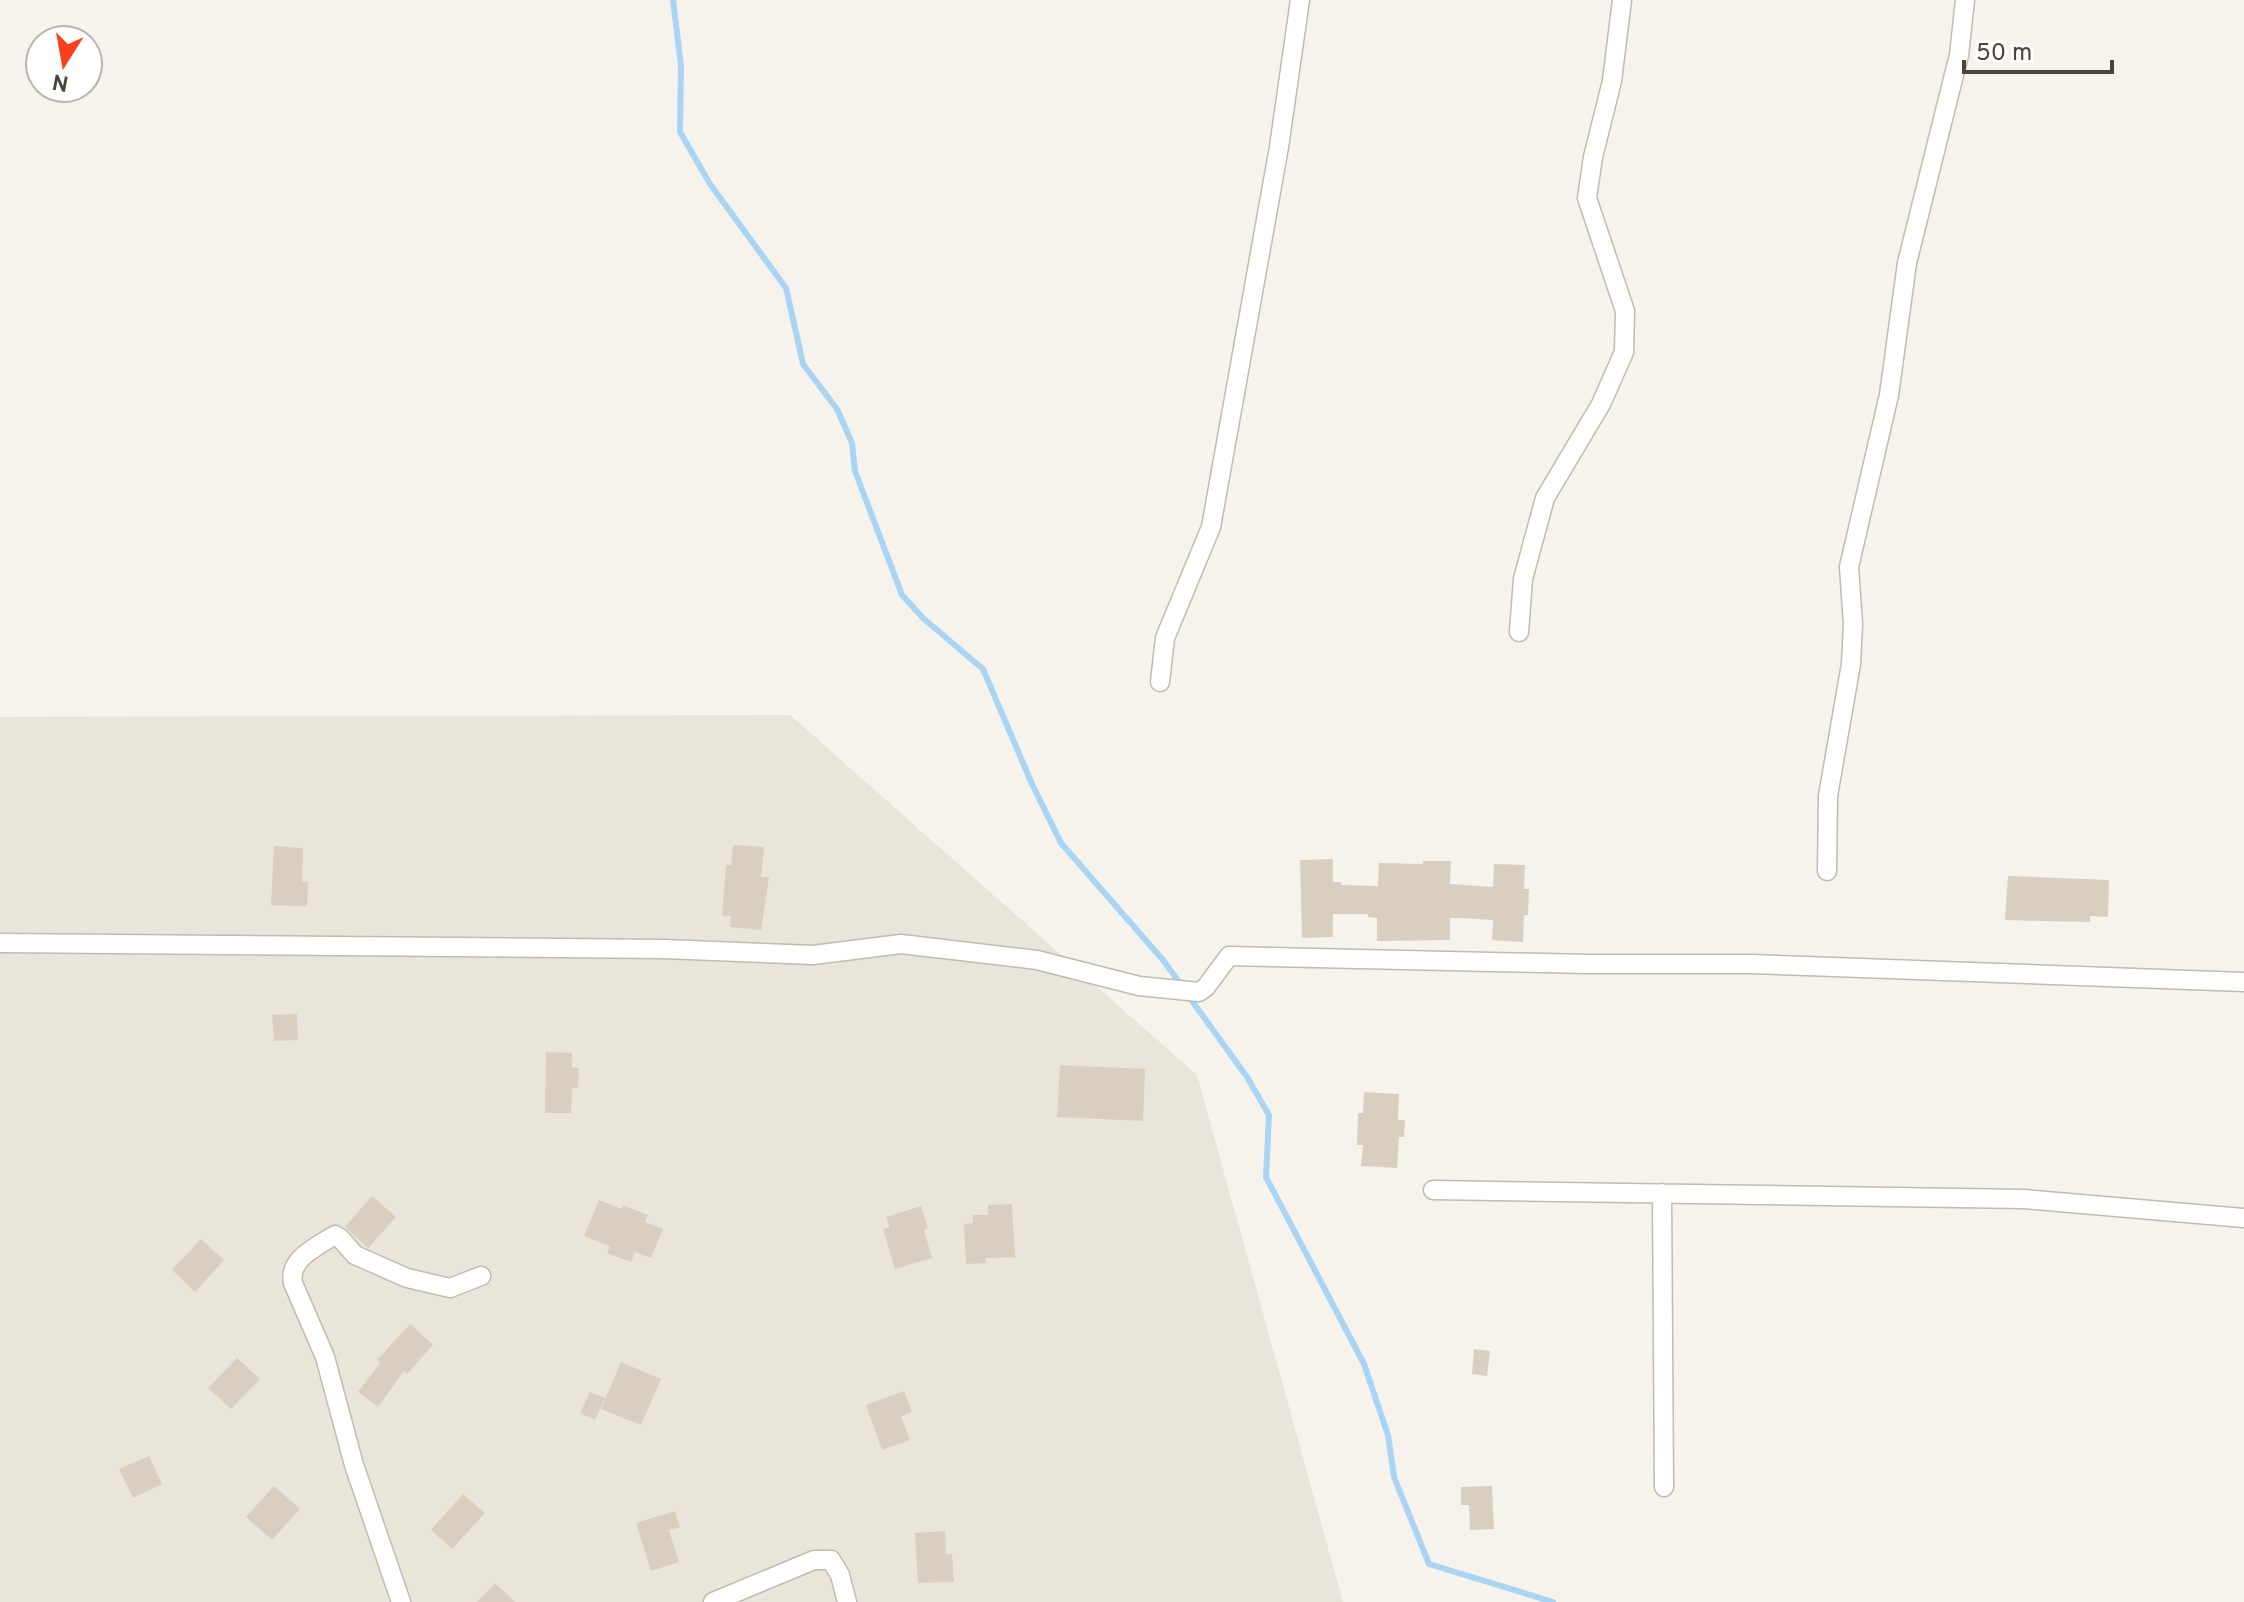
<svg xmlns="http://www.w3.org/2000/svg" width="2244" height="1602" font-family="Overpass,sans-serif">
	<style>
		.residential { fill: #eae5da }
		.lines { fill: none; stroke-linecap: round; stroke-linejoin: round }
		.stream { stroke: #a9d4f2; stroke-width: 6 }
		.building { fill: #d8cfc1 }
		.minor-casing { stroke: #c2bbae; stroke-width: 21 }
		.minor { stroke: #fff; stroke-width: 18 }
	</style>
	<rect width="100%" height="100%" fill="#f6f3ec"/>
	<path class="residential" d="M 790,715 L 1197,1075 L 1343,1602 L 0,1602 L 0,717 Z"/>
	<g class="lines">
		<path class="stream" d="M 673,0 L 681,66 L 680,132 L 710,184 L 786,288 L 803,364 L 837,409 L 852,443 L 855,471 L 902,595 L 924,619 L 983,669 L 1032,784 L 1061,843 L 1163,960 L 1181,985
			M 1187,994 L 1247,1077 L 1269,1115 L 1266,1177 L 1364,1364 L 1388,1435 L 1394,1477 L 1429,1564 L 1553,1602"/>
	</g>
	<path class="building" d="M 733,845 L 764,847 L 761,877 L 769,877 L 761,930 L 730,927 L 731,916 L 722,916 L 726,865 L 731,865 Z
		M 274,846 L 303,848 L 302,882 L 308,882 L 307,906 L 271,905 Z
		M 1333,859 L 1333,882 L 1341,882 L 1341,885 L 1378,886 L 1379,863 L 1423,864 L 1423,861 L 1451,861 L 1450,884 L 1493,887 L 1494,864 L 1525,865 L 1524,889 L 1529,889 L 1528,915 L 1524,915 L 1523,942 L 1492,940 L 1493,920 L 1459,918 L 1450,918 L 1450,940 L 1377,941 L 1377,918 L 1368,917 L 1368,914 L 1333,914 L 1333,937 L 1302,938 L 1300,860 Z
		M 2008,876 L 2109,880 L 2108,917 L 2090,916 L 2090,922 L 2005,920 Z
		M 297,1014 L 298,1040 L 274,1041 L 272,1015 Z
		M 546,1052 L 572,1053 L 572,1067 L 579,1068 L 578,1088 L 572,1088 L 571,1113 L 545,1113 Z
		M 1060,1065 L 1145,1069 L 1143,1121 L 1057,1117 Z
		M 1364,1092 L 1399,1094 L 1398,1120 L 1405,1120 L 1404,1137 L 1399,1137 L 1397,1168 L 1361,1166 L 1363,1145 L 1357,1145 L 1358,1113 L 1363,1113 Z
		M 372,1196 L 396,1217 L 368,1248 L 345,1227 Z
		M 599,1200 L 622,1209 L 623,1205 L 648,1215 L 645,1222 L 663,1229 L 651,1258 L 635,1252 L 631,1262 L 607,1253 L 610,1246 L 584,1236 Z
		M 1012,1204 L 1015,1257 L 985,1258 L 986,1263 L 966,1264 L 964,1224 L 973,1223 L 973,1215 L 988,1215 L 988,1205 Z
		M 921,1206 L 928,1228 L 924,1230 L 932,1258 L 895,1269 L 883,1229 L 890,1227 L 886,1217 Z
		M 201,1239 L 224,1260 L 195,1292 L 172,1270 Z
		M 410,1324 L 433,1345 L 407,1374 L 404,1371 L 378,1407 L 358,1392 L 380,1363 L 377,1360 Z
		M 1474,1349 L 1490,1351 L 1487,1376 L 1472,1374 Z
		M 237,1358 L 260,1379 L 231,1409 L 208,1388 Z
		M 621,1362 L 661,1379 L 641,1425 L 601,1409 Z
		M 904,1391 L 912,1412 L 901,1416 L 910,1440 L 882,1450 L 866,1405 Z
		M 590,1392 L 605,1398 L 595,1420 L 580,1413 Z
		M 149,1456 L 162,1484 L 133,1498 L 119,1469 Z
		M 274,1486 L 300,1509 L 272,1540 L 246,1517 Z
		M 1492,1486 L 1494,1529 L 1470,1530 L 1469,1505 L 1461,1505 L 1461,1487 Z
		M 463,1494 L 485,1513 L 452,1549 L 431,1530 Z
		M 675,1511 L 680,1527 L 669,1530 L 679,1562 L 651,1571 L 636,1523 Z
		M 945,1531 L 946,1554 L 952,1554 L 954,1582 L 918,1583 L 915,1533 Z
		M 495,1583 L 515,1602 L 477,1602 Z"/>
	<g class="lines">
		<defs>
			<path id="minor" d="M 1519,632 L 1523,579 L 1545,498 L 1601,404 L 1624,352 L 1625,311 L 1587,198 L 1593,157 L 1612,81 L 1622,0
				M 1160,682 L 1165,638 L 1211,527 L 1279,147 L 1300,0
				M 1827,871 L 1828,796 L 1851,664 L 1853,624 L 1849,567 L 1889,395 L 1907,263 L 1959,55 L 1965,0
				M 0,943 L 664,949 L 813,955 L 901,944 L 1037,960 L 1139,986 L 1199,992 L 1206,987 L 1229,956 L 1586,964 L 1751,964 L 2244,982
				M 1433,1190 L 2024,1199 L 2244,1218
				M 1662,1193 L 1664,1487
				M 401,1602 L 354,1465 L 325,1357 L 293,1283 C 288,1259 316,1247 335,1235 L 340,1238 L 355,1255 L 407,1278 L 450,1288 L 481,1276
				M 713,1602 L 814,1560 L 831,1560 L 840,1575 L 847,1602"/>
		</defs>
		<use href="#minor" class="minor-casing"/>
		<use href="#minor" class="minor"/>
	</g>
	<g transform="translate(64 64) rotate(191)"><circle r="38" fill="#ffffff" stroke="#b7b4b0" stroke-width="2"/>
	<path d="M0-6L14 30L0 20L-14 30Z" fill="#fc3f1d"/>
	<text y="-12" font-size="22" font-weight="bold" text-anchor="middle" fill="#4b4439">N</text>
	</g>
	<path d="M1964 60v12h148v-12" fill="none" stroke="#4b4439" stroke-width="4"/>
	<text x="1976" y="60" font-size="24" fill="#4b4439" stroke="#ffffff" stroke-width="6" paint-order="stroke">50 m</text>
</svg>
